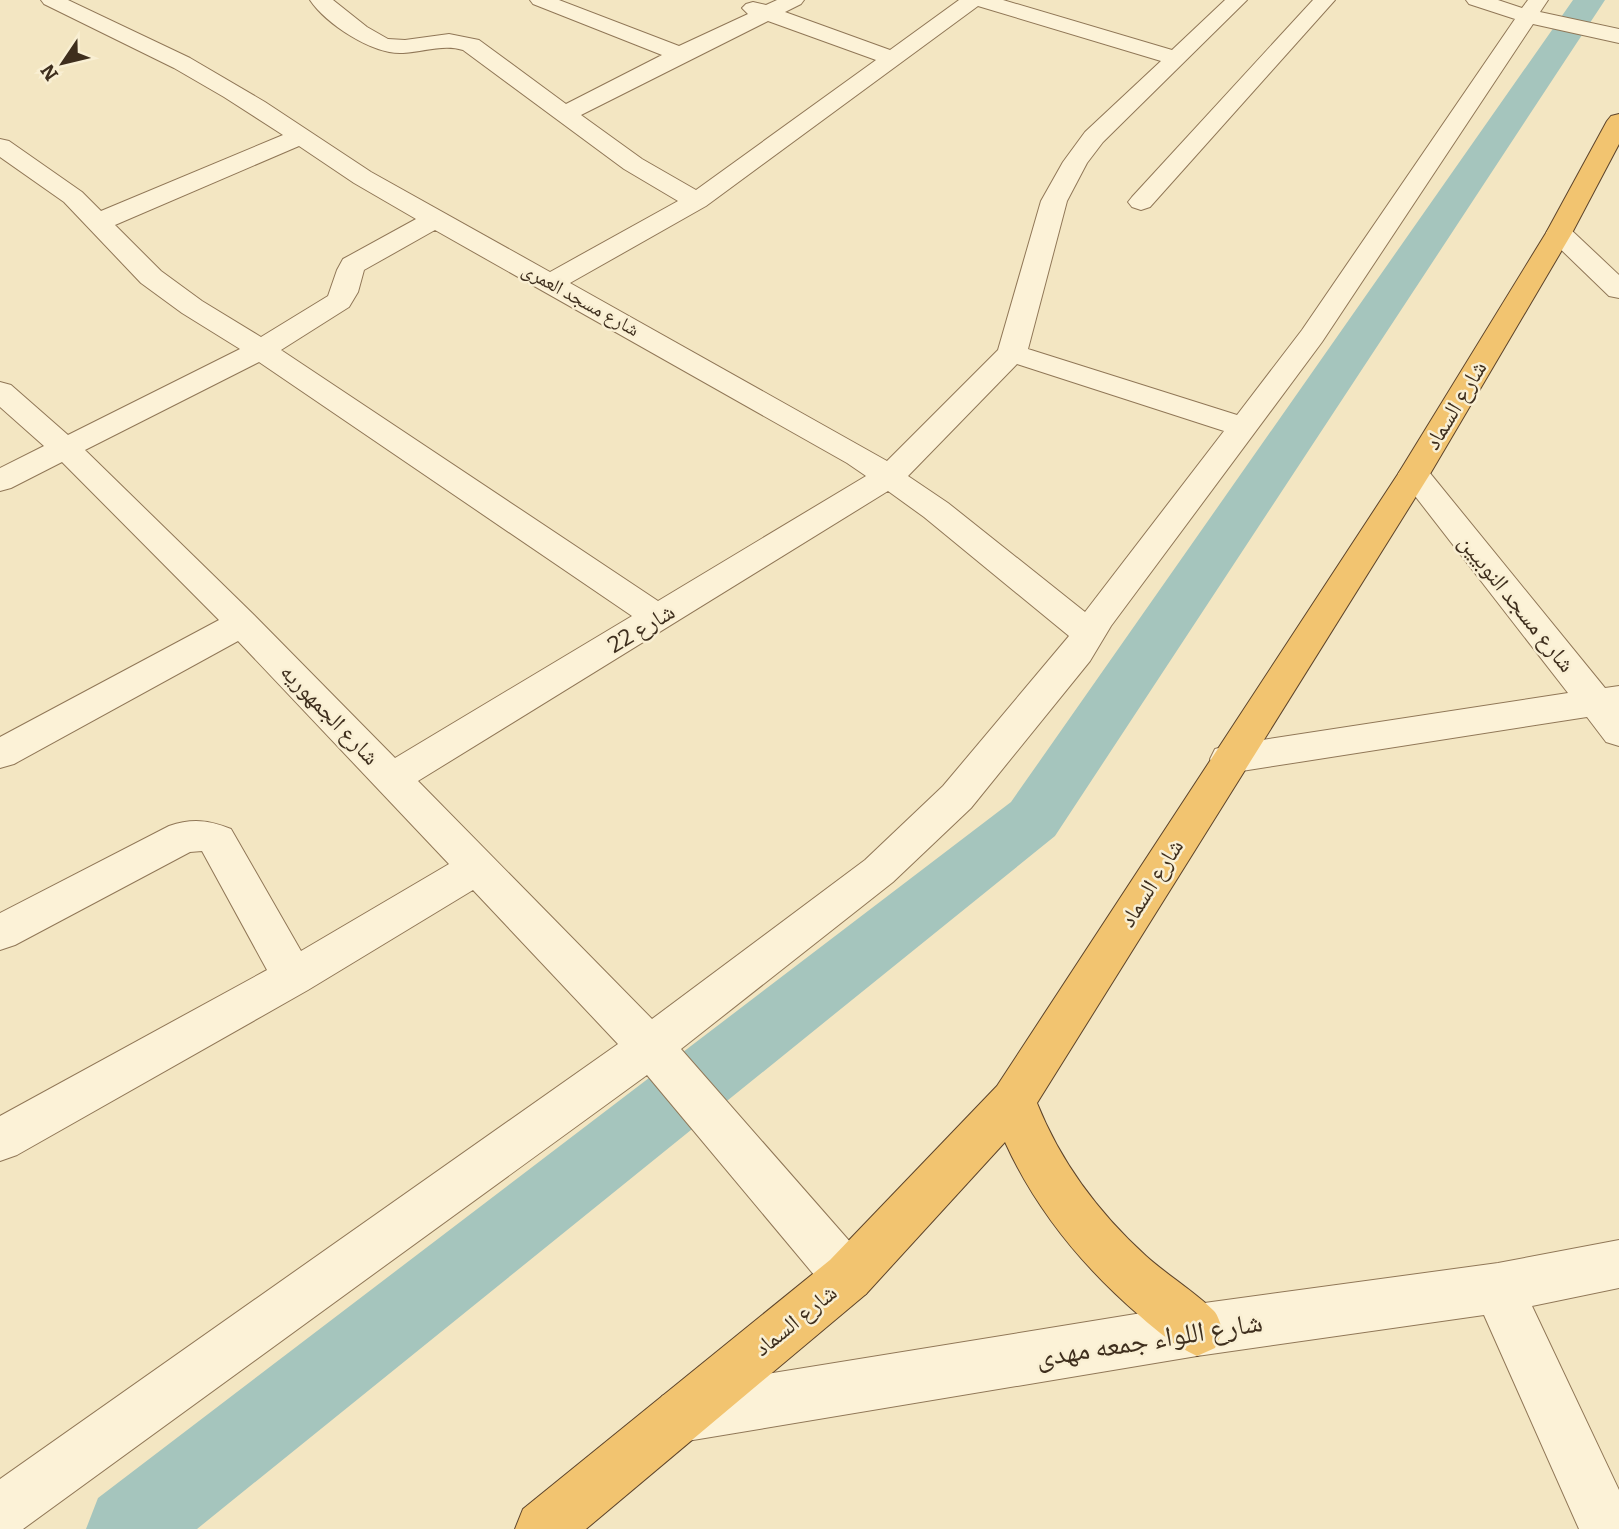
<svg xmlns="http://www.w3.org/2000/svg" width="1619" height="1529" font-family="Bitter,'Noto Naskh Arabic',serif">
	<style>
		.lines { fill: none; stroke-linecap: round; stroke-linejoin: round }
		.canal { fill: #a5c5bd; fill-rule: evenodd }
		.minor-casing { stroke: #907757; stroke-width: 2 }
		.trunk-casing { stroke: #5d442b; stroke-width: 2 }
		.minor { fill: #fcf2d7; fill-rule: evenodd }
		.trunk { fill: #f2c470; fill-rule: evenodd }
		.labels { text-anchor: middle; stroke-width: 5; stroke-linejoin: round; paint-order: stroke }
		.far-street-label { font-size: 19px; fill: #3e2e1d; stroke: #f9efd3 }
		.street-label { font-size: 23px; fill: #3e2e1d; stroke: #f9efd3 }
		.near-street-label { font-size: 28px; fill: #3e2e1d; stroke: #f9efd3 }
	</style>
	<rect width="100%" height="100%" fill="#f3e6c2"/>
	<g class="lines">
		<path class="canal" d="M 1573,0 L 1605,0 L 1055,836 L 197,1529 L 86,1529 L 98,1498 L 1011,802 Z"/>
		<defs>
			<path id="minor" d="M 41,0 L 68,0 L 190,58 L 265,102 L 371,172 L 550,272 L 678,201 L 624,169 L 463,50 C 443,44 423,52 403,53 C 373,55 326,24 310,0 L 333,0 L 367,27 L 388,39 L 405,40 L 449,34 L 479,40 L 566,104 L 662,55 L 533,4 L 530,0 L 559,0 L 679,46 L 748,14 L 742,8 L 746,4 L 753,2 L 766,5 L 777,0 L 804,0 L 801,4 L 785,12 L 890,50 L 959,0 L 1003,0 L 1172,50 L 1225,0 L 1247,0 L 1103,142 L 1087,163 L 1067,201 L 1028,349 L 1237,415 L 1302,330 L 1515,19 L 1469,4 L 1466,0 L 1498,0 L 1522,8 L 1528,0 L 1548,0 L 1540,12 L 1619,29 L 1619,43 L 1533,24 L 1322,342 L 1111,626 L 1090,661 L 971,808 L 893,882 L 681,1049 L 866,1260 L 873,1277 L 866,1294 L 848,1301 L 830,1294 L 647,1075 L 23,1529 L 0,1529 L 0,1479 L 618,1044 L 473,890 L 308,990 L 17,1155 L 0,1161 L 0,1116 L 267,970 L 202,851 L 190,852 L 15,945 L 0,950 L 0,913 L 169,826 C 192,818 209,820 231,829 L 301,951 L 449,864 L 238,641 L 14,764 L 0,768 L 0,737 L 219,620 L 62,462 L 11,488 L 0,491 L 0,468 L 44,446 L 0,407 L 0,382 L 11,385 L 68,435 L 240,349 L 182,313 L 141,283 L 64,202 L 0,157 L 0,139 L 9,141 L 82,192 L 101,211 L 283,135 L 224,97 L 174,68 L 44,4 ZM 978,6 L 1161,61 L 1085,132 L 1063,162 L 1041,201 L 998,350 L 887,461 L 570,283 L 706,206 ZM 768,21 L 876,60 L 696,190 L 642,159 L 581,115 ZM 299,146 L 354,183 L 416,219 L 343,259 L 337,270 L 328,296 L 261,337 L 202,301 L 161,271 L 115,225 ZM 435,230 L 847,463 L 866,476 L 658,601 L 281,350 L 349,307 L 358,292 L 364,270 ZM 259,362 L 632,616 L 395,758 L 254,615 L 85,450 ZM 1017,364 L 1224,431 L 1085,612 L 948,503 L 908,476 ZM 888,491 L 924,517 L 1069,636 L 943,786 L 865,860 L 652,1019 L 418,781 Z
				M 1313,0 L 1335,0 L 1150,207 L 1141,210 L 1132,207 L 1128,202 L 1132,197 Z
				M 1559,225 L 1568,227 L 1619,275 L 1619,298 L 1609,296 L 1550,239 L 1546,233 L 1550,227 Z
				M 1414,464 L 1425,467 L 1605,688 L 1619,686 L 1619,746 L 1606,742 L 1587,717 L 1229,773 L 1215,769 L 1210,759 L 1215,749 L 1229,745 L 1568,693 L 1398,474 L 1403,467 Z
				M 1619,1240 L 1619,1288 L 1532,1306 L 1619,1490 L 1619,1529 L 1579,1529 L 1484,1315 L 1197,1356 L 681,1442 L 662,1434 L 654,1415 L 662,1396 L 681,1388 L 1197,1304 L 1498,1263 Z"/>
			<path id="trunk" d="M 1619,114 L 1619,144 L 1572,233 L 1430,474 L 1037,1103 C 1061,1163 1099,1213 1146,1256 C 1166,1274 1196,1293 1214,1311 C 1218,1315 1220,1324 1223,1330 L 1215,1348 L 1197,1356 C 1175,1346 1158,1332 1140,1316 C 1083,1267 1036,1210 1005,1142 L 866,1294 L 586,1529 L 515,1529 L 523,1509 L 830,1260 L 997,1086 L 1398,474 L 1546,233 L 1607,121 L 1611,116 Z"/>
		</defs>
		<use href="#minor" class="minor-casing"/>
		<use href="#trunk" class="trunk-casing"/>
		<use href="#minor" class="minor"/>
		<use href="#trunk" class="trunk"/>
	</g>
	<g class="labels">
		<g class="far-street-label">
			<text transform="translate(581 299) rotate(29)" y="7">شارع مسجد العمرى</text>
		</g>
		<g class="street-label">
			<text transform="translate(1455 405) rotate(-59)" y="8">شارع السماد</text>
			<text transform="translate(1517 603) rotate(51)" y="8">شارع مسجد النوبيين</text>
			<text transform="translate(641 628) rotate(-31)" y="8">شارع 22</text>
			<text transform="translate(330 714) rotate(46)" y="8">شارع الجمهوريه</text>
			<text transform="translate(1151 883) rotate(-58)" y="8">شارع السماد</text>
			<text transform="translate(795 1320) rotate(-39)" y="8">شارع السماد</text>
		</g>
		<g class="near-street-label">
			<text transform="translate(1149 1339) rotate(-9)" y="10">شارع اللواء جمعه مهدى</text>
		</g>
	</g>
	<g transform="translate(63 63) rotate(235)" stroke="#f9efd3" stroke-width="5" paint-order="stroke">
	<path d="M0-5L12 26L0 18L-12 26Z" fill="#3e2e1d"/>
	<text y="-10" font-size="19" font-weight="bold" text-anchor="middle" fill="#3e2e1d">N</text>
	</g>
</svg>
